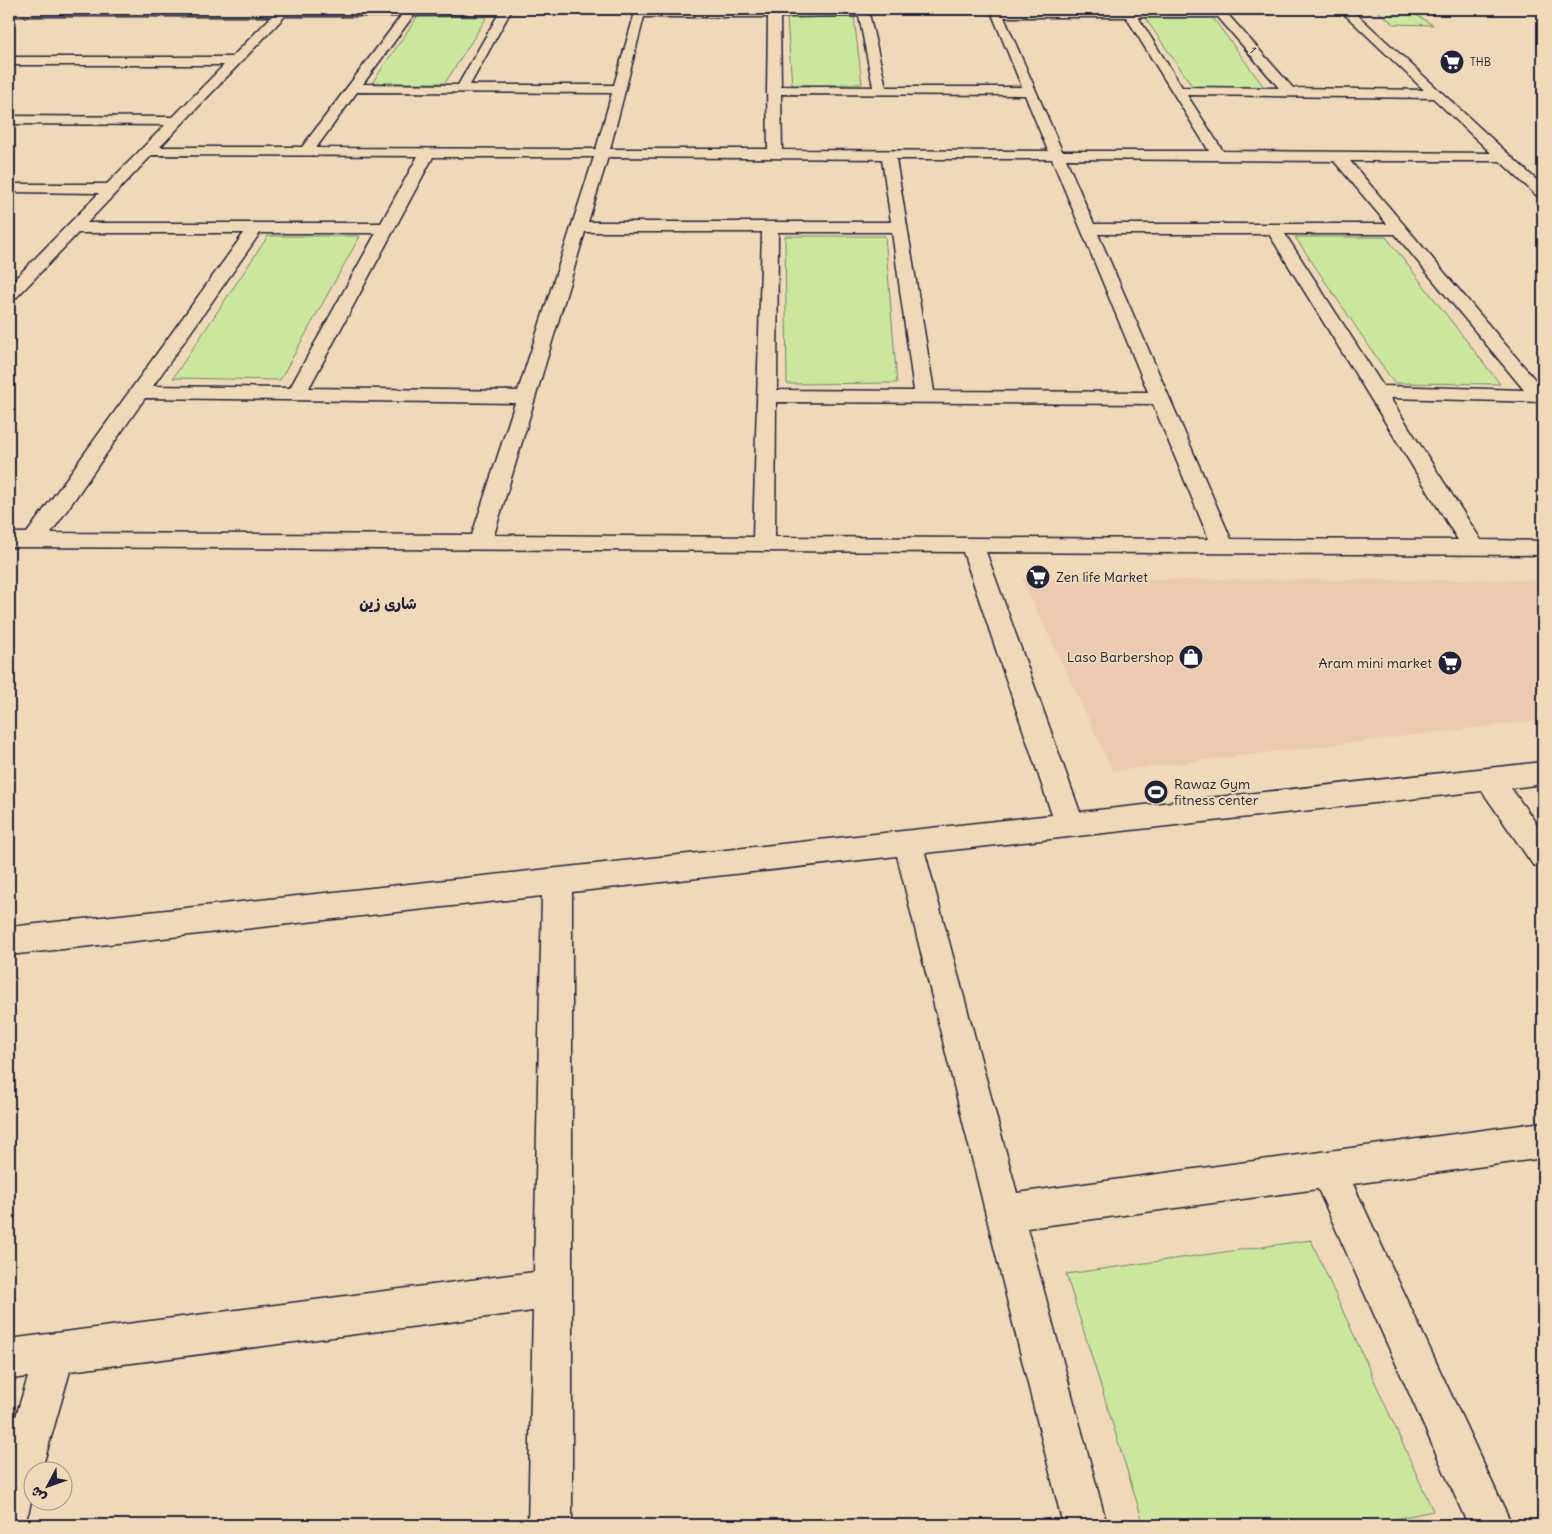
<svg xmlns="http://www.w3.org/2000/svg" width="1552" height="1534" font-family="Delius,'Playpen Sans Arabic',sans-serif">
	<style>
		.built { fill: #ebcab1 }
		.green { fill: #cbe79e; stroke: #76846c }
		.lines { fill: none; stroke-linecap: round; stroke-linejoin: round }
		.street-casing { stroke: #22223b; stroke-width: 3 }
		.street { fill: #efd9b8; fill-rule: evenodd }
		.labels { text-anchor: middle; stroke-width: 4; stroke-linejoin: round; paint-order: stroke }
		.far-street-label { font-size: 11px; fill: #22223b; stroke: #efd9b8 }
		.far-poi-label { font-size: 11px; fill: #22223b; stroke: #efd9b8; text-anchor: start }
		.poi-label { font-size: 14px; fill: #22223b; stroke: #efd9b8; text-anchor: start }
		.neighbourhood-label { font-size: 15px; font-weight: bold; fill: #22223b; stroke: #efd9b8 }
	</style>
	<rect width="100%" height="100%" fill="#efd9b8"/>
	<filter id="ink" filterUnits="userSpaceOnUse"><feTurbulence type="fractalNoise" baseFrequency=".02" numOctaves="2"/><feDisplacementMap in="SourceGraphic" scale="10" xChannelSelector="R" yChannelSelector="G"/><feConvolveMatrix kernelMatrix="1 2 1 2 8 2 1 2 1" color-interpolation-filters="sRGB"/></filter>
	<g filter="url(#ink)">
		<path class="built" d="M 1022,579 L 1543,580 L 1543,720 L 1113,771 Z"/>
		<path class="green" d="M 1375,9 L 1406,9 L 1433,25 L 1394,24 Z
			M 418,16 L 487,17 L 445,83 L 372,83 Z
			M 854,17 L 862,84 L 792,85 L 787,18 Z
			M 1145,18 L 1213,18 L 1264,87 L 1193,87 Z
			M 268,236 L 360,236 L 280,380 L 173,378 Z
			M 785,236 L 885,236 L 897,383 L 787,384 Z
			M 1295,237 L 1386,237 L 1500,384 L 1394,383 Z
			M 1311,1240 L 1433,1511 L 1366,1525 L 1144,1525 L 1066,1274 Z"/>
		<g class="lines">
			<defs>
				<path id="street" d="M 512,9 L 470,85 L 614,85 L 636,9 L 646,9 L 646,11 L 868,9 L 886,87 L 1022,87 L 990,9 L 1000,9 L 1001,11 L 1213,11 L 1212,9 L 1223,9 L 1293,88 L 1424,90 L 1339,9 L 1351,9 L 1543,186 L 1543,199 L 1538,197 L 1500,161 L 1350,161 L 1543,389 L 1543,402 L 1390,398 L 1481,540 L 1543,541 L 1543,555 L 986,552 L 1080,812 L 1543,762 L 1543,784 L 1511,788 L 1543,833 L 1543,868 L 1533,865 L 1482,791 L 925,853 L 1017,1193 L 1543,1122 L 1543,1158 L 1353,1184 L 1512,1525 L 1468,1525 L 1318,1189 L 1027,1228 L 1107,1525 L 1063,1525 L 897,856 L 572,892 L 572,1525 L 528,1525 L 533,1311 L 70,1371 L 41,1472 L 32,1472 C 32,1493 33,1504 24,1524 L 9,1525 L 9,1439 L 28,1377 L 9,1379 L 9,1339 L 534,1272 L 542,896 L 9,955 L 9,927 L 1052,815 L 963,552 L 9,547 L 9,533 L 27,533 L 244,233 L 78,233 L 15,299 L 9,300 L 9,285 L 99,193 L 9,192 L 9,184 L 107,184 L 165,125 L 9,124 L 9,116 L 173,117 L 224,65 L 9,65 L 9,57 L 232,57 L 272,16 L 9,16 L 9,10 ZM 498,15 L 458,85 L 363,84 L 413,16 ZM 285,16 L 401,16 L 302,147 L 160,147 ZM 859,16 L 873,87 L 781,86 L 780,17 ZM 644,17 L 768,17 L 767,90 L 768,149 L 610,149 ZM 1004,17 L 1126,17 L 1209,151 L 1062,151 ZM 1138,17 L 1218,17 L 1279,88 L 1182,87 ZM 357,92 L 612,93 L 596,149 L 316,148 ZM 781,94 L 1025,95 L 1048,151 L 782,150 ZM 1187,95 L 1433,98 L 1491,153 L 1223,151 ZM 152,155 L 418,156 L 381,223 L 87,223 ZM 433,157 L 594,157 L 518,391 L 309,388 ZM 608,157 L 882,159 L 891,222 L 588,222 ZM 896,159 L 1052,159 L 1148,392 L 934,391 ZM 1066,159 L 1334,161 L 1387,224 L 1094,224 ZM 585,232 L 762,232 L 753,537 L 494,535 ZM 778,232 L 892,232 L 914,391 L 777,390 ZM 260,233 L 376,233 L 290,388 L 153,386 ZM 1098,234 L 1269,234 L 1458,540 L 1231,539 ZM 1285,234 L 1395,234 L 1524,390 L 1383,386 ZM 145,398 L 515,403 L 472,535 L 51,533 ZM 776,402 L 1153,404 L 1209,539 L 775,537 Z"/>
			</defs>
			<use href="#street" class="street-casing"/>
			<use href="#street" class="street"/>
		</g>
	</g>
	<defs>
		<symbol id="supermarket-disc" viewBox="-11 -11 22 22"><circle r="9.5" fill="#22223b" stroke="#efd9b8"/><path d="M-6-5.5h2.5l.6 2H6L4.5 2H-2.5L-4.4-4H-6ZM-1.5 3.2a1.3 1.3 0 1 0 .1 0ZM3 3.2a1.3 1.3 0 1 0 .1 0Z" fill="#fff"/></symbol>
		<symbol id="shop-disc" viewBox="-11 -11 22 22"><circle r="9.5" fill="#22223b" stroke="#efd9b8"/><path d="M-5-2.5h2.3a2.7 3.5 0 0 1 5.4 0H5L5.5 6h-11ZM-1.5-2.5h3a1.5 2.3 0 0 0-3 0Z" fill="#fff"/></symbol>
		<symbol id="stadium-disc" viewBox="-11 -11 22 22"><circle r="9.5" fill="#22223b" stroke="#efd9b8"/><path d="M0-5a6.5 5 0 1 0 0 10a6.5 5 0 1 0 0-10ZM-3.5-1.8h7v3.6h-7Z" fill="#fff"/></symbol>
	</defs>
	<g fill-rule="evenodd">
		<use href="#supermarket-disc" x="1438" y="48" width="28" height="28"/>
		<use href="#supermarket-disc" x="1024" y="563" width="28" height="28"/>
		<use href="#shop-disc" x="1177" y="643" width="28" height="28"/>
		<use href="#supermarket-disc" x="1436" y="649" width="28" height="28"/>
		<use href="#stadium-disc" x="1142" y="778" width="28" height="28"/>
	</g>
	<g class="labels">
		<g class="far-street-label">
			<text transform="translate(1253 50) rotate(49)" y="4">1</text>
		</g>
		<g class="far-poi-label">
			<text x="1470" y="66">THB</text>
		</g>
		<g class="poi-label">
			<text x="1056" y="582">Zen life Market</text>
			<text x="1174" y="662" text-anchor="end">Laso Barbershop</text>
			<text x="1432" y="668" text-anchor="end">Aram mini market</text>
			<text x="1174" y="789">Rawaz Gym<tspan x="1174" dy="16">fitness center</tspan></text>
		</g>
		<g class="neighbourhood-label">
			<text x="388" y="609">شاری زین</text>
		</g>
	</g>
	<rect width="1552" height="1534" fill="none" stroke="#efd9b8" stroke-width="30"/>
	<rect x="15" y="15" width="1522" height="1504" fill="none" stroke="#22223b" stroke-width="2" filter="url(#ink)"/>
	<g transform="translate(48 1486) rotate(229)"><circle r="24" fill="#efd9b8" stroke="#9d9086"/>
	<path d="M0-4L9 19L0 12L-9 19Z" fill="#22223b"/>
	<text y="-8" font-size="14" font-weight="bold" text-anchor="middle" fill="#22223b">ش</text>
	</g>
</svg>
